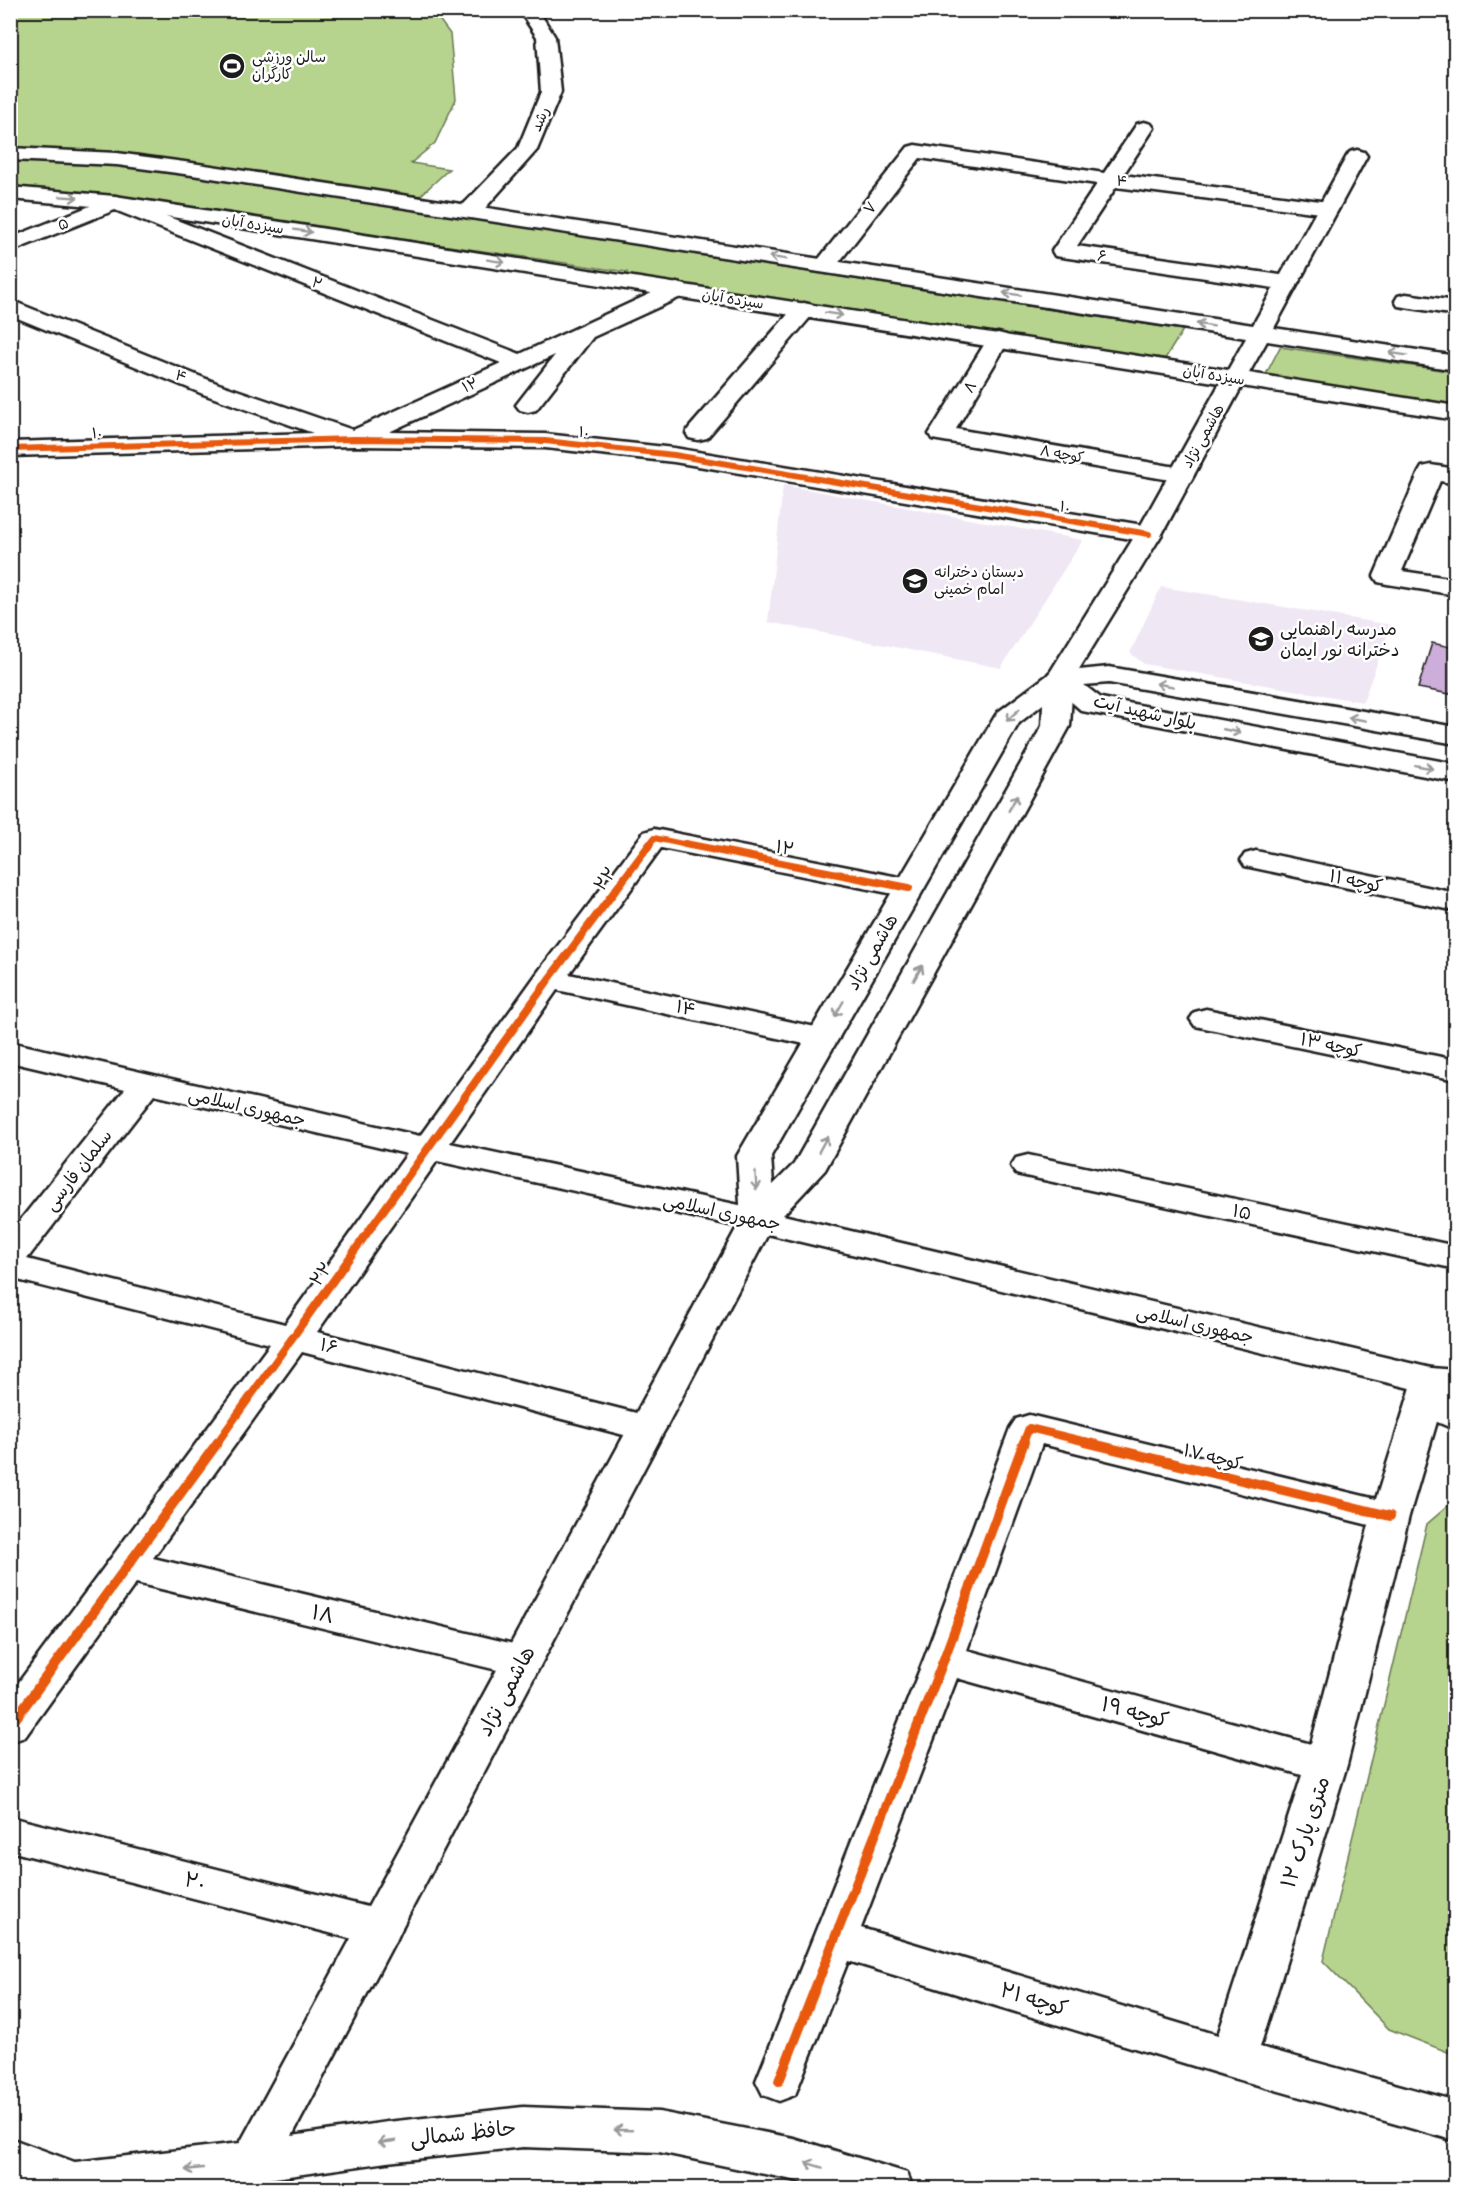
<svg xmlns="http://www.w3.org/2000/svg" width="1466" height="2199" font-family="Delius,'Playpen Sans Arabic',sans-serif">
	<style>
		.built { fill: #f0e7f4 }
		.green { fill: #b6d48d; stroke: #697854; stroke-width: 1.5 }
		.building { fill: #cdaeda; stroke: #1c1c1c; stroke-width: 1.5 }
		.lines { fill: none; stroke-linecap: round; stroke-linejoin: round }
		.minor-casing { stroke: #1c1c1c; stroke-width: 5 }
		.major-casing { stroke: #1c1c1c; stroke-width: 5 }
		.minor { fill: #fff; fill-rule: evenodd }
		.major { fill: #fff; fill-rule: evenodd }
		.cycleway-far2-casing { stroke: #fff; stroke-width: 9 }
		.cycleway-far1-casing { stroke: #fff; stroke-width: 11 }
		.cycleway-casing { stroke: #fff; stroke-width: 14 }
		.cycleway-far2 { stroke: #e8590c; stroke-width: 6 }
		.cycleway-far1 { stroke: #e8590c; stroke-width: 8 }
		.cycleway { stroke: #e8590c; stroke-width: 10 }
		.oneway { stroke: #999 }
		.labels { text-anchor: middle; stroke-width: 5; stroke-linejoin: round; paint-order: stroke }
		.far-poi-label { font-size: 15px; fill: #1c1c1c; stroke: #fff; text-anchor: start }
		.far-street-label { font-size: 15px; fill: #1c1c1c; stroke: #fff }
		.poi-label { font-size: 18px; fill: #1c1c1c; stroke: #fff; text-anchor: start }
		.street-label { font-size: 18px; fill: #1c1c1c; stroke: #fff }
		.near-street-label { font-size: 21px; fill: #1c1c1c; stroke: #fff }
	</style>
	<rect width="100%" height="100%" fill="#fff"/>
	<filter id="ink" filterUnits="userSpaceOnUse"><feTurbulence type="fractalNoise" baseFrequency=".0167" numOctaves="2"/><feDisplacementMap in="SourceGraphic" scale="12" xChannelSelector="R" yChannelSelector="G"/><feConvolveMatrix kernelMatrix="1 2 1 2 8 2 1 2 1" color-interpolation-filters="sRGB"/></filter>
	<g filter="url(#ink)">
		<path class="built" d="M 783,485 L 1083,540 L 1001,668 L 768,622 Z
			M 1161,587 L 1206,594 L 1391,625 L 1363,702 L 1144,664 L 1130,653 Z"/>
		<path class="green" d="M 11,11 L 433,11 L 450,34 L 456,99 L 435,143 L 411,163 L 449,169 L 420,196 L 66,150 L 11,148 Z
			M 11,160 L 103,163 L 665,244 L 662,249 L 1183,330 L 1163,362 L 624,277 L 627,272 L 79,192 L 11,188 Z
			M 1280,347 L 1455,372 L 1455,408 L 1263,380 Z
			M 1455,1500 L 1455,2055 L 1389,2029 L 1323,1961 L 1427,1524 Z"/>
		<path class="building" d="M 1432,643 L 1455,648 L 1455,695 L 1418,688 Z"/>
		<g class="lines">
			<defs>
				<path id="minor" d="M 519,10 L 538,10 L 555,37 L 561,92 L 537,150 L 478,216 L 470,217 L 462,216 L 459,211 L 462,206 L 518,148 L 541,92 L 537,37 Z
					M 1144,122 L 1151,124 L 1154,128 L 1123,175 L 1328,202 L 1336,203 L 1339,208 L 1336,213 L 1328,214 L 1116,187 L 1077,246 L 1287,276 L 1295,278 L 1298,283 L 1295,288 L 1287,290 L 1055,256 L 1052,251 L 1097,184 L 920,158 L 833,270 L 825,272 L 817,270 L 814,265 L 908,147 L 915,145 L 1104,173 L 1137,124 Z
					M 115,196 L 520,354 L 669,285 L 677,283 L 685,285 L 688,290 L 685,295 L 593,337 L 536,410 L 528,412 L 520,410 L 516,405 L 555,355 L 389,432 L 545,434 L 674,448 L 1149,526 L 1158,529 L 1162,534 L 1158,539 L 1149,542 L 674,462 L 545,448 L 354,446 L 10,456 L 10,442 L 313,433 L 203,394 L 10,315 L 10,300 L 219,384 L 353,430 L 501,363 L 115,210 L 10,252 L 10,238 Z
					M 1406,294 L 1456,301 L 1456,315 L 1398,306 L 1395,301 L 1398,296 Z
					M 804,303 L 812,305 L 815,310 L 812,315 L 707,438 L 698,440 L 689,438 L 686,433 L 689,428 L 796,305 Z
					M 998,333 L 1006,335 L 1009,340 L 956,429 L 1182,468 L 1191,470 L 1194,475 L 1191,480 L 1182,482 L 932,439 L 929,434 L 987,340 L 990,335 Z
					M 1431,465 L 1456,469 L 1456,484 L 1440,481 L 1402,571 L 1456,579 L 1456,595 L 1387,584 L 1378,582 L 1374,576 L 1419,472 L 1422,467 Z
					M 1109,667 L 1456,727 L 1456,744 L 1109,683 L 1084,685 L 1101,698 L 1456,764 L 1456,782 L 1082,711 L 1045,679 L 1049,673 Z
					M 654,829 L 909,879 L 920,882 L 924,888 L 920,894 L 909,897 L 661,848 L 569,974 L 834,1031 L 839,1038 L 834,1045 L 823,1048 L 557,990 L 450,1143 L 758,1209 L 770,1212 L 775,1220 L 770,1228 L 758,1231 L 437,1161 L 317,1332 L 660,1419 L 666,1428 L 660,1437 L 647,1441 L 302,1352 L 153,1558 L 522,1646 L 536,1650 L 542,1661 L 536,1672 L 522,1676 L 136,1583 L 25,1737 L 10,1742 L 10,1694 L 270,1344 L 10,1278 L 10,1233 L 125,1089 L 10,1062 L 10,1042 L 420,1136 L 538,972 L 644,832 ZM 154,1095 L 407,1154 L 285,1324 L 27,1259 Z
					M 1256,851 L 1456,893 L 1456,911 L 1245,866 L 1241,860 L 1245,854 Z
					M 1206,1009 L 1456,1060 L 1456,1080 L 1195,1026 L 1190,1019 L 1195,1012 Z
					M 1028,1155 L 1456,1246 L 1456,1269 L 1016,1174 L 1011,1166 L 1016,1158 Z
					M 1431,1368 L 1444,1372 L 1449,1381 L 1409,1516 L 1347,1765 L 1260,2047 L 1456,2101 L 1456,2141 L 1233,2078 L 848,1961 L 795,2095 L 779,2101 L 763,2095 L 756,2081 L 924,1659 L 1010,1428 L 1016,1419 L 1029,1415 L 1376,1499 L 1413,1381 L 1418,1372 ZM 1042,1444 L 1369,1525 L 1311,1744 L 967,1650 ZM 957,1678 L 1302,1775 L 1218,2035 L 861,1928 Z
					M 10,1817 L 380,1910 L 396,1915 L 402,1928 L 396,1941 L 380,1946 L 10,1851 Z
					M 10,2138 L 88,2167 L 95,2182 L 92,2188 L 34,2188 L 10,2179 Z"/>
				<path id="major" d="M 10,148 L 117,153 L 192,163 L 1253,325 L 1347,156 L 1350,152 L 1357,150 L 1364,152 L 1367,156 L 1274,328 L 1456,356 L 1456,370 L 1267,341 L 1249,373 L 1456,406 L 1456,420 L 1242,386 L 1162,534 L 1073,679 L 1070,726 L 825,1170 L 783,1215 L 1431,1368 L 1456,1370 L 1456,1430 L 1435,1421 L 1418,1390 L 768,1234 L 292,2136 L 387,2122 L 523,2107 L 659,2112 L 793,2138 L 907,2173 L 913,2188 L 822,2188 L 793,2180 L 659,2152 L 523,2147 L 387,2162 L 204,2188 L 10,2188 L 15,2173 L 32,2167 L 240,2143 L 741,1220 L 737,1156 L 994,718 L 998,712 L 1049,674 L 1136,534 L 1220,383 L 115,208 L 10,199 L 10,187 L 115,196 L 1228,370 L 1246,338 L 192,175 L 117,165 L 10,160 ZM 1043,704 L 1042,726 L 794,1164 L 773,1185 L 771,1156 L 1019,723 Z"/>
			</defs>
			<use href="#minor" class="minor-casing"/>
			<use href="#major" class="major-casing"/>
			<use href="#minor" class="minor"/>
			<use href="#major" class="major"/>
			<defs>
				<path id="cycleway-far2" d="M 10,449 L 354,439 L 545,441 L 674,455 L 1149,534
					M 648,846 L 654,838 L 692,846"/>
				<path id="cycleway-far1" d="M 685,844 L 909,888
					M 217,1443 L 549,979 L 650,844
					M 1023,1443 L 1029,1428 L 1091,1443"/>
				<path id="cycleway" d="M 1085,1442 L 1390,1516
					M 10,1726 L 218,1442
					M 779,2081 L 944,1659 L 1024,1442"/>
			</defs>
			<use href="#cycleway-far2" class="cycleway-far2-casing"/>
			<use href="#cycleway-far1" class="cycleway-far1-casing"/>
			<use href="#cycleway" class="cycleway-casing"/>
			<use href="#cycleway-far2" class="cycleway-far2"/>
			<use href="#cycleway-far1" class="cycleway-far1"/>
			<use href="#cycleway" class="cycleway"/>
		</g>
		<defs><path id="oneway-shaft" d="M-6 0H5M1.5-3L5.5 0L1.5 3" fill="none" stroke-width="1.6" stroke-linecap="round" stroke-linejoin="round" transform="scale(1.5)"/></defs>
		<g class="oneway">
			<use href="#oneway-shaft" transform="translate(69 197) rotate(4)"/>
			<use href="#oneway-shaft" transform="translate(303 231) rotate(9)"/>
			<use href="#oneway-shaft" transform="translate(778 258) rotate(-171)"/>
			<use href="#oneway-shaft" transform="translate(496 261) rotate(9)"/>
			<use href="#oneway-shaft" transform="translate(1012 294) rotate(-171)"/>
			<use href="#oneway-shaft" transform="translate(834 314) rotate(9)"/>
			<use href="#oneway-shaft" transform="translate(1205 325) rotate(-171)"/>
			<use href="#oneway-shaft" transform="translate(1398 354) rotate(-171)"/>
			<use href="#oneway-shaft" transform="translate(1165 685) rotate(-170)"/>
			<use href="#oneway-shaft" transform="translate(1013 715) rotate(138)"/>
			<use href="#oneway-shaft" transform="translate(1357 719) rotate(-170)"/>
			<use href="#oneway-shaft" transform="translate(1232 731) rotate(11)"/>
			<use href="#oneway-shaft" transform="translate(1424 767) rotate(11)"/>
			<use href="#oneway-shaft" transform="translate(1013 803) rotate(-61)"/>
			<use href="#oneway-shaft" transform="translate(918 973) rotate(-61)"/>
			<use href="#oneway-shaft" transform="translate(839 1009) rotate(120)"/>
			<use href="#oneway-shaft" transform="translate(823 1144) rotate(-61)"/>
			<use href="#oneway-shaft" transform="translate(756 1181) rotate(86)"/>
			<use href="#oneway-shaft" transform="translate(623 2130) rotate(-178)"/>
			<use href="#oneway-shaft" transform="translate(387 2142) rotate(172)"/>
			<use href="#oneway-shaft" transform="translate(814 2165) rotate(-163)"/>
			<use href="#oneway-shaft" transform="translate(194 2169) rotate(174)"/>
		</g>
	</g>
	<defs>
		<symbol id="stadium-disc" viewBox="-11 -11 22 22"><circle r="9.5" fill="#1c1c1c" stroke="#fff"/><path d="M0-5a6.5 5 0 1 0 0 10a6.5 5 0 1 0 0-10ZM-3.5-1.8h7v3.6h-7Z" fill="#fff"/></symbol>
		<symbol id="school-disc" viewBox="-11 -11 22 22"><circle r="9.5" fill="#1c1c1c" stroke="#fff"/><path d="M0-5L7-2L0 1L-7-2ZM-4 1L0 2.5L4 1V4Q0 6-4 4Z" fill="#fff"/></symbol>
	</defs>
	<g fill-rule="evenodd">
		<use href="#stadium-disc" x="217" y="51" width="30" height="30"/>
		<use href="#school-disc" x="900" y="566" width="30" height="30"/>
		<use href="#school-disc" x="1246" y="624" width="30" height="30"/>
	</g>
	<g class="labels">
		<g class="far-poi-label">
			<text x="252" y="62">سالن ورزشی<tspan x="252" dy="17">کارگران</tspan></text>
			<text x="934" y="577">دبستان دخترانه<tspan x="934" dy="17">امام خمینی</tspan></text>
		</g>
		<g class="far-street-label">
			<text transform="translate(540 119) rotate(-67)" y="5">رشد</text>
			<text transform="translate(1122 181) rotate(7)" y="5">۴</text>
			<text transform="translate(870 208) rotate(-52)" y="5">۷</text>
			<text transform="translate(63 224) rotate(-23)" y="5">۵</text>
			<text transform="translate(253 224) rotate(9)" y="5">سیزده آبان</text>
			<text transform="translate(1102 256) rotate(8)" y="5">۶</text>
			<text transform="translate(317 283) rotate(22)" y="5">۲</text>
			<text transform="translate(733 299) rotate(9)" y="5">سیزده آبان</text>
			<text transform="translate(1214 375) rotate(9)" y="5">سیزده آبان</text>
			<text transform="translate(181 376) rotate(22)" y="5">۴</text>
			<text transform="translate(470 385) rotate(-25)" y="5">۱۲</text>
			<text transform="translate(970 387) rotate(-59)" y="5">۸</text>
			<text transform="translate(584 432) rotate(6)" y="5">۱۰</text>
			<text transform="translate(97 433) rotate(-2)" y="5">۱۰</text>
			<text transform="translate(1203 436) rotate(-61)" y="5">هاشمی نژاد</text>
			<text transform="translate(1062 454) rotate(10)" y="5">کوچه ۸</text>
			<text transform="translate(1065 507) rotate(10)" y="5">۱۰</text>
		</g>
		<g class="poi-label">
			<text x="1280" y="635">مدرسه راهنمایی<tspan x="1280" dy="21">دخترانه نور ایمان</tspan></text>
		</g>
		<g class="street-label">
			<text transform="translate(1145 712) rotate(13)" y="6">بلوار شهید آیت</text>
			<text transform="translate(785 848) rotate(11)" y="6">۱۲</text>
			<text transform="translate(605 879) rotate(-53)" y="6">۲۲</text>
			<text transform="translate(1356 881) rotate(12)" y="6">کوچه ۱۱</text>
			<text transform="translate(872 952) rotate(-60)" y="6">هاشمی نژاد</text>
			<text transform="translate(686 1008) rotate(12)" y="6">۱۴</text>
			<text transform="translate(1331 1045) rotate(12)" y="6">کوچه ۱۳</text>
			<text transform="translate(247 1107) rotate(13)" y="6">جمهوری اسلامی</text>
			<text transform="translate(78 1170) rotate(-52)" y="6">سلمان فارسی</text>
			<text transform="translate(722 1212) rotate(12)" y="6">جمهوری اسلامی</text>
			<text transform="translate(1242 1212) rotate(12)" y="6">۱۵</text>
			<text transform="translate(321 1274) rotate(-54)" y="6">۲۲</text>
			<text transform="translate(1195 1324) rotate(13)" y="6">جمهوری اسلامی</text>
			<text transform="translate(329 1346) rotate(14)" y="6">۱۶</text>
			<text transform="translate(1213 1457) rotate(14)" y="6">کوچه ۱۷</text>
		</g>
		<g class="near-street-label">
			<text transform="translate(323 1614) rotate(13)" y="7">۱۸</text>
			<text transform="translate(506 1691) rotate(-62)" y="7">هاشمی نژاد</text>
			<text transform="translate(1135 1712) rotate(15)" y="7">کوچه ۱۹</text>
			<text transform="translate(1305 1832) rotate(-72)" y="7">۱۲ متری پارک</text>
			<text transform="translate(195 1881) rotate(14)" y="7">۲۰</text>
			<text transform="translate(1034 1999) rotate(17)" y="7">کوچه ۲۱</text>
			<text transform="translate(463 2133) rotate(-6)" y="7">حافظ شمالی</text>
		</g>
	</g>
	<rect width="1466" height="2199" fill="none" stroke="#fff" stroke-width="36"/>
	<rect x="18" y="18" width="1430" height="2163" fill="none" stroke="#1c1c1c" stroke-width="2" filter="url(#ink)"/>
</svg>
